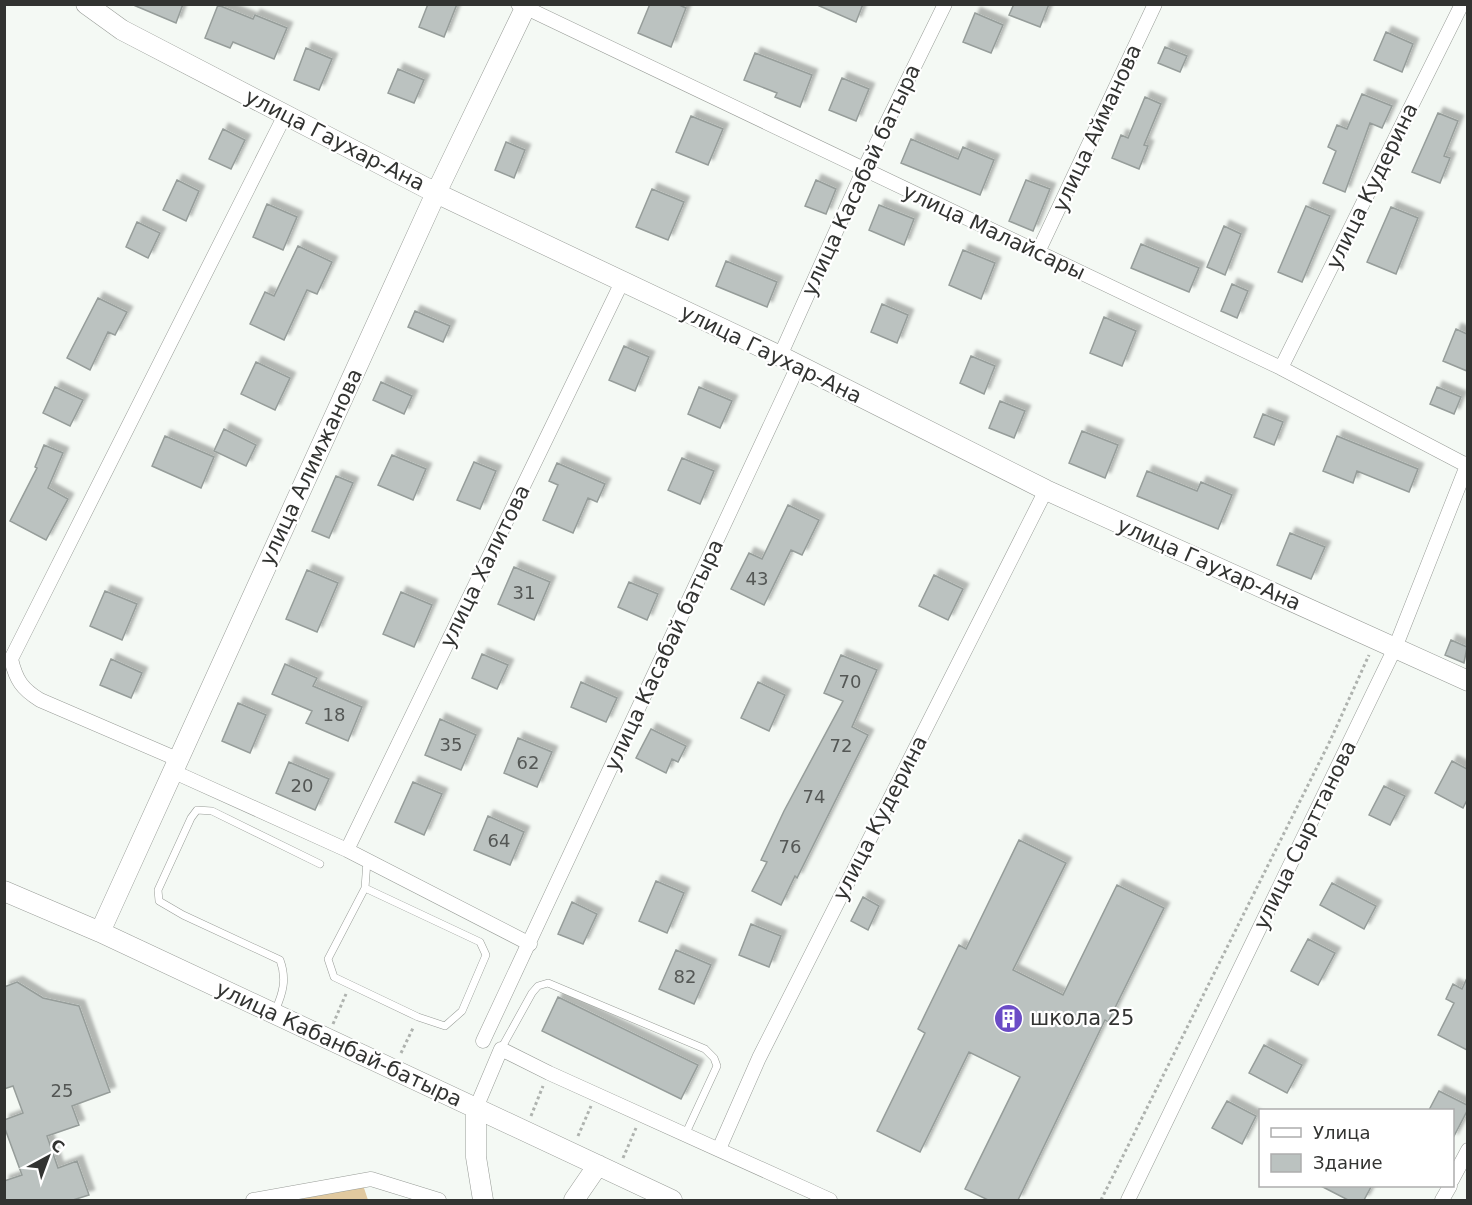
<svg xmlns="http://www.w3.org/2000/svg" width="1472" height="1205" font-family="'DejaVu Sans',sans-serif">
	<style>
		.green { fill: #e1c99f }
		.building { fill: #bbc2c0; stroke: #969d9a; stroke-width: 1.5; filter: url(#shadow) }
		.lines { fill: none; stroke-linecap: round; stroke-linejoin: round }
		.lane-casing { stroke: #989c97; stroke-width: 8 }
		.street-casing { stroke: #989c97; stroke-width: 15 }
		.secondary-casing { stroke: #989c97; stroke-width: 21 }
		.path { stroke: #aeb2ae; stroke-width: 3; stroke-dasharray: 3 3; stroke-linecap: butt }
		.lane { stroke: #fff; stroke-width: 7 }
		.street { stroke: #fff; stroke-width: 14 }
		.secondary { stroke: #fff; stroke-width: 20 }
		.labels { text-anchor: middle; stroke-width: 4.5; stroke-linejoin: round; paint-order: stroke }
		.number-label { font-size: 18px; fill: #545755 }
		.street-label { font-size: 21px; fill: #323331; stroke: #fff }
		.poi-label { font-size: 21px; fill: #323331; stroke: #fff; text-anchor: start }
	</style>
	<defs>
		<filter id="shadow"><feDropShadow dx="5.5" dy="-5.5" stdDeviation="1.5" flood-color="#0004"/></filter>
	</defs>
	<rect width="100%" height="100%" fill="#f4f9f4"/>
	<path class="green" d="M 363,1185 L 368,1200 L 292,1200 Z"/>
	<path class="building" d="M 131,4 L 183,4 L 176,23 Z
		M 428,4 L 457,4 L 444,37 L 419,27 Z
		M 650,4 L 677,4 L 686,8 L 671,47 L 638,33 Z
		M 815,4 L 863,4 L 856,22 Z
		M 1014,4 L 1049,4 L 1040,27 L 1009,15 Z
		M 218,5 L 253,19 L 255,15 L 287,28 L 274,59 L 233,42 L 230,48 L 205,38 Z
		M 975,13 L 1003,25 L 991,53 L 963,42 Z
		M 1386,32 L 1413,44 L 1402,72 L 1374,60 Z
		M 1165,47 L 1187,56 L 1180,72 L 1158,63 Z
		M 306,48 L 332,59 L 319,90 L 294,80 Z
		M 755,53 L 812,75 L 800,107 L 775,97 L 777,93 L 744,80 Z
		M 398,69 L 424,80 L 414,103 L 388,93 Z
		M 842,78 L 869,89 L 856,121 L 829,110 Z
		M 1362,94 L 1392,106 L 1382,128 L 1370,123 L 1345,192 L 1323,183 L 1336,151 L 1328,147 L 1337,125 L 1347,129 Z
		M 1145,97 L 1161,104 L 1144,145 L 1148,146 L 1139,169 L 1112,158 L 1121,135 L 1128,138 Z
		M 1438,113 L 1458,121 L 1444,156 L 1450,158 L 1440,183 L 1412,172 Z
		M 691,116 L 723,129 L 708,165 L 676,152 Z
		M 223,129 L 245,140 L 231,169 L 209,159 Z
		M 911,139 L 958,159 L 963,147 L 994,160 L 980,195 L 901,163 Z
		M 506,142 L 525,150 L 514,178 L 495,170 Z
		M 177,180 L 199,191 L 186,221 L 163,210 Z
		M 816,180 L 836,189 L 826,214 L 805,206 Z
		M 1026,180 L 1050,189 L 1033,231 L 1009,221 Z
		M 652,189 L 684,202 L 668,240 L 636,227 Z
		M 267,204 L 297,217 L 283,250 L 253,237 Z
		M 879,205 L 914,219 L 904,245 L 869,230 Z
		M 1306,206 L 1330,216 L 1302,282 L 1278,272 Z
		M 1391,207 L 1418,218 L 1396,274 L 1367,262 Z
		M 137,222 L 160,233 L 148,258 L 126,247 Z
		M 1224,226 L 1241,234 L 1225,275 L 1207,267 Z
		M 1141,244 L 1199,268 L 1189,292 L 1131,268 Z
		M 298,246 L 332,262 L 317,294 L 307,290 L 284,340 L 250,324 L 265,292 L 274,296 Z
		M 963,250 L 995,263 L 981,299 L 949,285 Z
		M 726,261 L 777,282 L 767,307 L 716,286 Z
		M 1232,284 L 1248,291 L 1237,318 L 1221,311 Z
		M 98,298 L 127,312 L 115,335 L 108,332 L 90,370 L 67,358 Z
		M 882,304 L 908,315 L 897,343 L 871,332 Z
		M 415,311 L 450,326 L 443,342 L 408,327 Z
		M 1104,317 L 1136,331 L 1122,366 L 1090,353 Z
		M 1456,329 L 1467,334 L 1467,371 L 1443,361 Z
		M 624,346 L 649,357 L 635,391 L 609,380 Z
		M 971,356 L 995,366 L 984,394 L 960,383 Z
		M 256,362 L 290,378 L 275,410 L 241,394 Z
		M 381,382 L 412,396 L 404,414 L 373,400 Z
		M 55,387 L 83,400 L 70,426 L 43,413 Z
		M 699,387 L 732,401 L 720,428 L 688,414 Z
		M 1437,387 L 1461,397 L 1454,414 L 1430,404 Z
		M 1000,401 L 1025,411 L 1014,438 L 989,428 Z
		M 1263,414 L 1283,422 L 1274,445 L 1254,437 Z
		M 224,429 L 256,445 L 246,466 L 214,451 Z
		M 1082,431 L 1118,445 L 1105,478 L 1069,463 Z
		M 165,436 L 214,457 L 201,488 L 152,466 Z
		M 1337,436 L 1418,469 L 1409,492 L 1357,471 L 1353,483 L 1323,471 Z
		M 44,445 L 63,453 L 48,488 L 68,499 L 46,540 L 10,521 L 37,468 L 35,467 Z
		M 392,455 L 426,469 L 413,500 L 378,485 Z
		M 682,458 L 714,471 L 700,504 L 668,490 Z
		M 474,462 L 496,471 L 480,509 L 457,500 Z
		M 557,463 L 605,484 L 597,502 L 588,498 L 573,533 L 543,520 L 558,485 L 549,481 Z
		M 1147,471 L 1197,491 L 1201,482 L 1232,495 L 1218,529 L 1137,496 Z
		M 336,476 L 353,483 L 329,538 L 312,531 Z
		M 788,505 L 819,520 L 802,555 L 791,550 L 764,605 L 731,589 L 749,553 L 762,559 Z
		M 1290,533 L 1325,547 L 1311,579 L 1277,565 Z
		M 514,567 L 550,582 L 534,620 L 498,604 Z
		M 307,570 L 338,583 L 317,632 L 286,619 Z
		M 934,575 L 963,589 L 948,620 L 919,606 Z
		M 629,582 L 658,594 L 647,620 L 618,607 Z
		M 105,591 L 137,604 L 122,640 L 90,626 Z
		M 401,592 L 432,605 L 414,647 L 383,634 Z
		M 1451,640 L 1467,647 L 1464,663 L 1445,655 Z
		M 482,654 L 508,665 L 497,689 L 472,678 Z
		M 841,655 L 877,670 L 852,727 L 868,735 L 797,878 L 795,876 L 781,905 L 752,891 L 767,862 L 761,860 L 784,811 L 843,701 L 824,693 Z
		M 111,659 L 142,673 L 131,698 L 100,685 Z
		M 285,664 L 317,678 L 313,686 L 362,707 L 348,741 L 306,723 L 312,711 L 272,694 Z
		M 581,682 L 617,698 L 606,722 L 571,707 Z
		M 758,682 L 785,695 L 769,731 L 741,718 Z
		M 238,703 L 266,715 L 250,753 L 222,741 Z
		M 440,719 L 476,735 L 461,770 L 425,755 Z
		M 651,729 L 686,746 L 678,762 L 672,759 L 666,773 L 636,758 Z
		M 518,738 L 552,752 L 537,787 L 504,773 Z
		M 1452,761 L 1467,769 L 1467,800 L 1463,808 L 1435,793 Z
		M 289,762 L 329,779 L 315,810 L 276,793 Z
		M 413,782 L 442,794 L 424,835 L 395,822 Z
		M 1384,786 L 1405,796 L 1390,825 L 1369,815 Z
		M 488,816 L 524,832 L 510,865 L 474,850 Z
		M 1019,840 L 1066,863 L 1013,970 L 1063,995 L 1117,885 L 1164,908 L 1108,1022 L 1105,1020 L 1018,1200 L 988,1200 L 965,1189 L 1020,1077 L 969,1052 L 920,1152 L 877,1131 L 925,1033 L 918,1029 L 959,945 L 966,949 Z
		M 656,881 L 684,893 L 667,933 L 639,921 Z
		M 1332,883 L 1376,906 L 1364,929 L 1320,905 Z
		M 863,897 L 879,906 L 868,930 L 851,921 Z
		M 572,902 L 597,914 L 583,944 L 558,934 Z
		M 751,924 L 781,936 L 769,967 L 739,955 Z
		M 1308,939 L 1335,953 L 1318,985 L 1291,971 Z
		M 676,950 L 711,965 L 694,1004 L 659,989 Z
		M 1467,978 L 1467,1050 L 1438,1035 L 1454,1003 L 1446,999 L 1453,984 L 1462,989 Z
		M 17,982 L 43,998 L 79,1006 L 110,1092 L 72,1106 L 79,1125 L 47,1136 L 58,1168 L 77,1161 L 89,1195 L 73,1200 L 4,1200 L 4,1181 L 22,1175 L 4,1126 L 4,1120 L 23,1113 L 13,1086 L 4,1089 L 4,987 Z
		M 558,997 L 698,1065 L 681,1099 L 542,1031 Z
		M 1264,1045 L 1302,1065 L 1287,1093 L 1249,1073 Z
		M 1439,1091 L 1467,1105 L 1467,1111 L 1452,1140 L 1452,1110 L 1429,1110 Z
		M 1227,1101 L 1256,1116 L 1242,1144 L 1212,1128 Z
		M 1319,1185 L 1372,1185 L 1364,1200 L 1348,1200 Z"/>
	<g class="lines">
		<defs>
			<path id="lane" d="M 365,888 L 480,942 L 486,955 L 462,1011 L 445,1026 L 418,1017 L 334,977 L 328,959 L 365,888 L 367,861
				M 275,1011 C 283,993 287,979 280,960 L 183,915 L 159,901 L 158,890 L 191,818 L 197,810 L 212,811 L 320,864
				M 501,1049 L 532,993 L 538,986 L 548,983 L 705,1049 L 714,1058 L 717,1066 L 685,1135"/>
			<path id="street" d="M 518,4 L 1281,368 L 1468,466
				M 1038,252 L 1155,4
				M 780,356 L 864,169 L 945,4
				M 1281,368 L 1462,4
				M 177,759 L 40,700 C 22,689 16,680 11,659 L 285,115
				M 172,771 L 347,850 L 530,944
				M 347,850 L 622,282
				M 483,1041 L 798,366
				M 476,1108 L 501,1049 L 549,1073 L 830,1200
				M 719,1149 L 759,1058 L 1046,490
				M 1452,1180 L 1468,1150
				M 253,1200 L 371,1179 L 439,1200
				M 1128,1200 L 1395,648 L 1468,463
				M 1442,1200 L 1450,1186"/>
			<path id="secondary" d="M 86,4 L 122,30 L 436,193 L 780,356 L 1046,490 L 1468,681
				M 4,891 L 100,932 L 672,1200
				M 100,932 L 436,193 L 527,4
				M 476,1108 L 476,1157 L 483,1200
				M 574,1200 L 598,1165"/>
		</defs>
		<use href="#lane" class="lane-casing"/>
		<use href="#street" class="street-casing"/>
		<use href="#secondary" class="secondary-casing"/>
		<path class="path" d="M 333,1024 L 346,994
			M 401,1053 L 414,1026
			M 531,1116 L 543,1086
			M 578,1136 L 591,1106
			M 623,1158 L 636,1128
			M 1101,1200 L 1330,741 L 1369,655"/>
		<use href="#lane" class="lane"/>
		<use href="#street" class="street"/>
		<use href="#secondary" class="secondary"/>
	</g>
	<defs>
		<symbol id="building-disc" viewBox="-11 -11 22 22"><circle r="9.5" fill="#6b4cc6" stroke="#fff"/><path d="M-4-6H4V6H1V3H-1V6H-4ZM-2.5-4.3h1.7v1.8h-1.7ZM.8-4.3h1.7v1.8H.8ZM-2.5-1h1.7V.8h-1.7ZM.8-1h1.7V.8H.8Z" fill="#fff"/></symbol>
	</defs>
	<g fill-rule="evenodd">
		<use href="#building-disc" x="992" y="1002" width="33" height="33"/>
	</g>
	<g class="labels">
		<g class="number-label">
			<text x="757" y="585">43</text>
			<text x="524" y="599">31</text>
			<text x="850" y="688">70</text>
			<text x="334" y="721">18</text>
			<text x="451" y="751">35</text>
			<text x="841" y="752">72</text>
			<text x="528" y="769">62</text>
			<text x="302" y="792">20</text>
			<text x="814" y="803">74</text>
			<text x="499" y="847">64</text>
			<text x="790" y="853">76</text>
			<text x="685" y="983">82</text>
			<text x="62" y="1097">25</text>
		</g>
		<g class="street-label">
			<text transform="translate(1097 128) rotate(-65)" y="7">улица Айманова</text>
			<text transform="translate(335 140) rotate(27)" y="7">улица Гаухар-Ана</text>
			<text transform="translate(861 180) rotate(-65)" y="7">улица Касабай батыра</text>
			<text transform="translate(1372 186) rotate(-64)" y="7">улица Кудерина</text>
			<text transform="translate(994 232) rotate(25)" y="7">улица Малайсары</text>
			<text transform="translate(771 354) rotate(26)" y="7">улица Гаухар-Ана</text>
			<text transform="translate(311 467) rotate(-65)" y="7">улица Алимжанова</text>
			<text transform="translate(1209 564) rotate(24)" y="7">улица Гаухар-Ана</text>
			<text transform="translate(485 566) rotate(-64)" y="7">улица Халитова</text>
			<text transform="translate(664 655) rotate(-65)" y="7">улица Касабай батыра</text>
			<text transform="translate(880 818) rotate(-63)" y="7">улица Кудерина</text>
			<text transform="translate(1305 835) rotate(-64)" y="7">улица Сырттанова</text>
			<text transform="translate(339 1044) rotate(25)" y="7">улица Кабанбай-батыра</text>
		</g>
		<g class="poi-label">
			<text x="1030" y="1025">школа 25</text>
		</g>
	</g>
	<rect width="1472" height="1205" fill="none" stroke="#323331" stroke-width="12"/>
	<rect x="1259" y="1109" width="195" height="78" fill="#ffffff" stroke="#adadad" stroke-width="1.5"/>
	<rect x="1271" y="1128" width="30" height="9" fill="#ffffff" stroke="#adadad" stroke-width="1.5"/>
	<text x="1313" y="1139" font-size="18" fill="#323331">Улица</text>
	<rect x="1271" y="1154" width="30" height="18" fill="#bbc2c0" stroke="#adadad" stroke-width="1.5"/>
	<text x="1313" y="1169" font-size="18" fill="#323331">Здание</text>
	<g transform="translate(48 1157) rotate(41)" stroke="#ffffff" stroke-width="4.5" paint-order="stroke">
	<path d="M0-4.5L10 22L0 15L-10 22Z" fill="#323331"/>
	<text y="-9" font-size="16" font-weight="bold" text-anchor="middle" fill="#323331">С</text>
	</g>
</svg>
